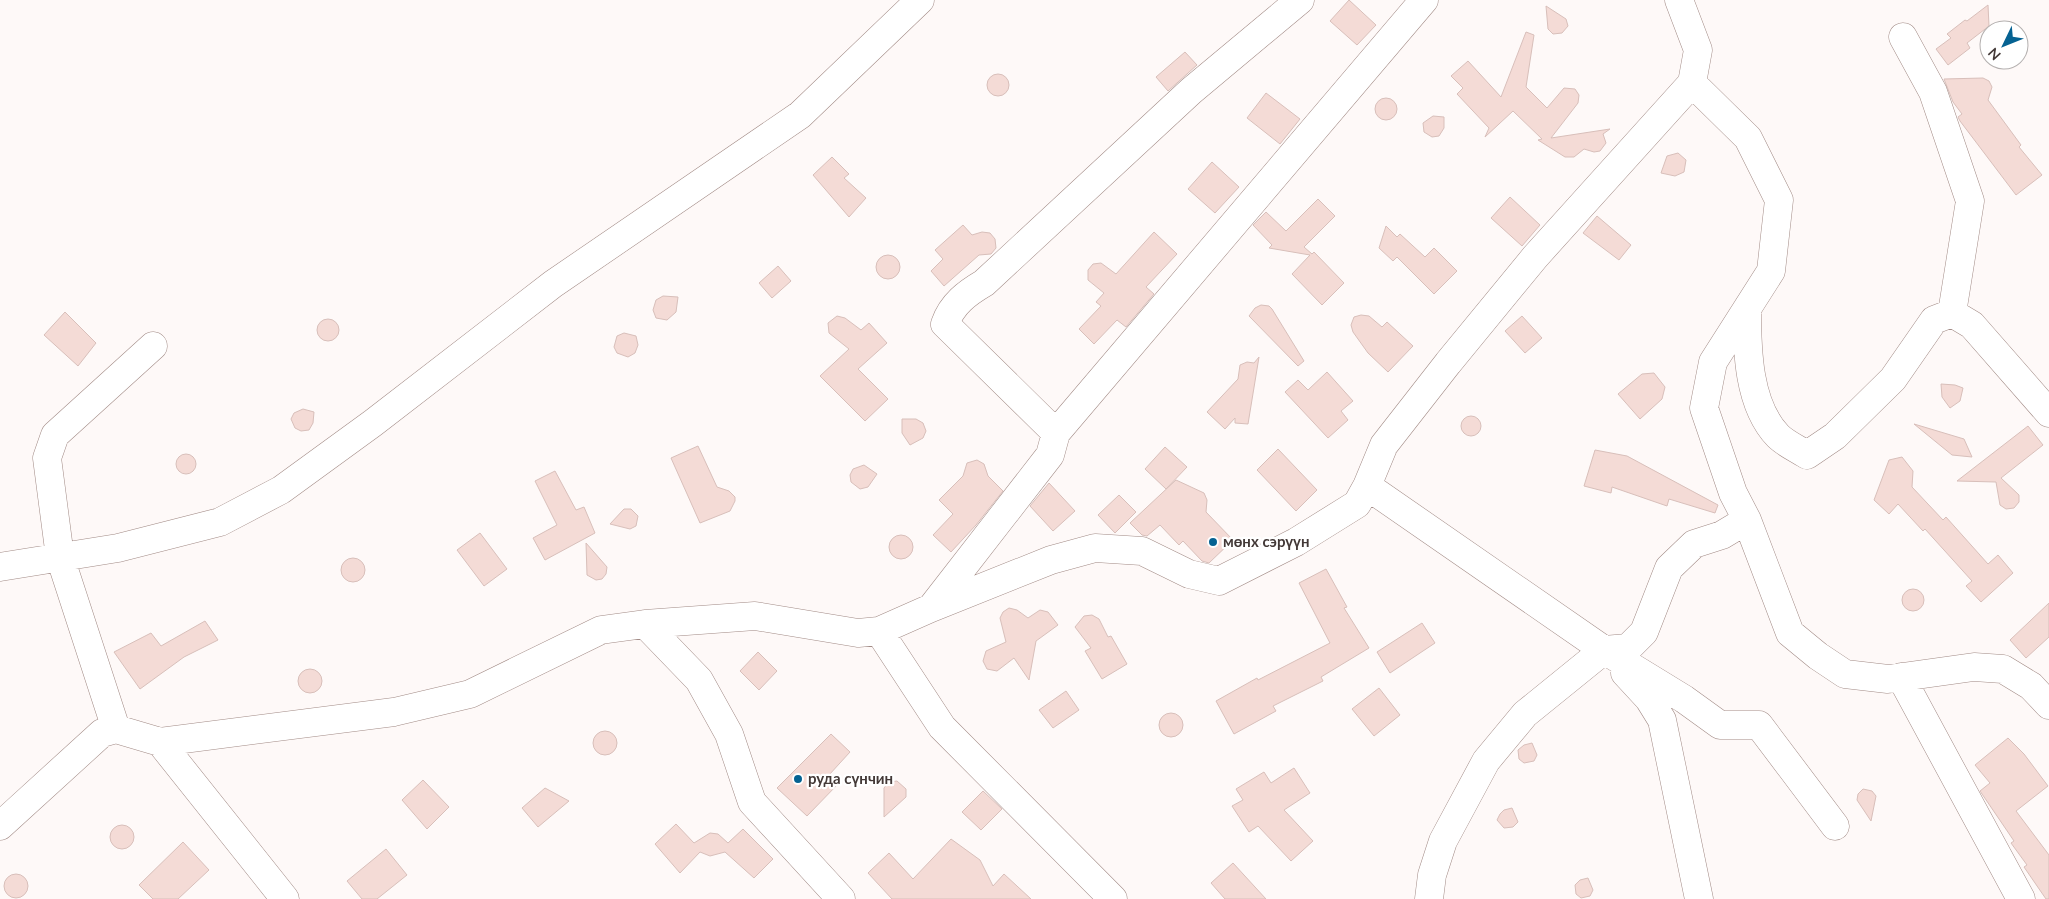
<svg xmlns="http://www.w3.org/2000/svg" width="2049" height="899" font-family="Lato,sans-serif">
	<style>
		.building { fill: #f4dbd6; stroke: #d8bfba }
		.lines { fill: none; stroke-linecap: round; stroke-linejoin: round }
		.street-casing { stroke: #a28b86; stroke-width: 29 }
		.street { stroke: #fff; stroke-width: 28 }
		.poi-dot { fill: #056292; stroke: #fff; stroke-width: 2 }
		.labels { text-anchor: middle; stroke-width: 4.5; stroke-linejoin: round; paint-order: stroke }
		.poi-label { font-size: 15px; font-weight: bold; fill: #433937; stroke: #fff; text-anchor: start }
	</style>
	<rect width="100%" height="100%" fill="#fef9f8"/>
	<path class="building" d="M 1349,0 L 1376,25 L 1357,45 L 1330,21 Z
		M 1988,5 L 1989,26 L 1967,43 L 1970,48 L 1948,65 L 1936,49 L 1951,38 L 1947,34 L 1965,20 L 1967,21 Z
		M 1546,6 L 1566,19 L 1568,26 L 1562,33 L 1553,34 L 1548,29 Z
		M 1526,32 L 1534,35 L 1526,87 L 1547,108 L 1564,88 L 1575,89 L 1579,95 L 1578,103 L 1551,138 L 1610,129 L 1603,134 L 1606,143 L 1600,151 L 1594,152 L 1584,149 L 1574,157 L 1565,157 L 1538,140 L 1542,139 L 1513,111 L 1485,137 L 1489,128 L 1457,94 L 1463,88 L 1451,76 L 1468,61 L 1501,97 Z
		M 1185,52 L 1197,65 L 1168,91 L 1156,77 Z
		M987 85a11 11 0 1 1 22 0a11 11 0 1 1-22 0Z
		M 1983,78 L 1989,81 L 1992,87 L 1988,100 L 2021,145 L 2019,147 L 2042,175 L 2016,195 L 1960,121 L 1958,117 L 1962,114 L 1953,102 L 1944,79 Z
		M 1266,93 L 1300,119 L 1280,144 L 1247,118 Z
		M1375 109a11 11 0 1 1 22 0a11 11 0 1 1-22 0Z
		M 1433,116 L 1444,117 L 1444,128 L 1439,136 L 1432,137 L 1424,132 L 1423,123 Z
		M 1678,153 L 1686,160 L 1684,172 L 1675,176 L 1661,173 L 1667,156 Z
		M 832,157 L 849,174 L 844,178 L 866,198 L 849,217 L 813,175 Z
		M 1212,162 L 1239,187 L 1215,213 L 1188,189 Z
		M 1510,197 L 1540,225 L 1522,246 L 1491,218 Z
		M 1318,199 L 1335,216 L 1304,247 L 1312,254 L 1314,252 L 1344,283 L 1322,305 L 1292,274 L 1310,255 L 1269,248 L 1272,245 L 1253,225 L 1266,212 L 1286,231 Z
		M 1597,216 L 1631,245 L 1619,260 L 1583,233 Z
		M 963,225 L 972,235 L 982,232 L 990,233 L 995,239 L 996,248 L 991,254 L 979,255 L 944,286 L 931,271 L 943,259 L 935,250 Z
		M 1386,226 L 1397,237 L 1400,234 L 1425,257 L 1434,248 L 1457,271 L 1434,294 L 1397,257 L 1393,261 L 1379,248 Z
		M 1154,232 L 1177,254 L 1146,287 L 1154,294 L 1126,327 L 1117,320 L 1094,344 L 1079,329 L 1101,306 L 1096,302 L 1104,293 L 1088,280 L 1088,270 L 1093,264 L 1101,263 L 1116,274 Z
		M876 267a12 12 0 1 1 24 0a12 12 0 1 1-24 0Z
		M 778,266 L 791,281 L 772,298 L 759,283 Z
		M 663,296 L 678,297 L 676,312 L 667,320 L 656,318 L 653,310 L 656,300 Z
		M 1261,305 L 1269,306 L 1272,309 L 1304,361 L 1298,366 L 1249,316 L 1255,308 Z
		M 65,312 L 96,343 L 78,366 L 44,335 Z
		M 1361,315 L 1369,316 L 1382,327 L 1387,322 L 1413,346 L 1388,372 L 1368,353 L 1353,332 L 1351,325 L 1354,317 Z
		M 837,316 L 845,318 L 861,330 L 869,323 L 887,343 L 858,369 L 888,399 L 865,421 L 820,376 L 849,349 L 829,333 L 828,323 Z
		M 1522,316 L 1542,338 L 1525,353 L 1505,331 Z
		M317 330a11 11 0 1 1 22 0a11 11 0 1 1-22 0Z
		M 624,333 L 636,336 L 638,345 L 635,353 L 628,357 L 617,353 L 614,347 L 617,336 Z
		M 1259,357 L 1248,424 L 1235,423 L 1235,418 L 1225,429 L 1207,412 L 1238,379 L 1240,365 L 1247,362 L 1254,363 Z
		M 1327,372 L 1353,401 L 1341,411 L 1348,420 L 1328,438 L 1285,392 L 1298,380 L 1308,390 Z
		M 1654,373 L 1665,387 L 1662,399 L 1640,419 L 1618,394 L 1642,374 Z
		M 1941,384 L 1955,385 L 1963,388 L 1960,401 L 1950,408 L 1942,397 Z
		M 303,409 L 314,412 L 313,423 L 309,430 L 301,431 L 295,428 L 291,419 L 294,413 Z
		M1461 426a10 10 0 1 1 20 0a10 10 0 1 1-20 0Z
		M 902,419 L 916,419 L 923,423 L 926,431 L 923,438 L 910,445 L 902,433 Z
		M 1914,424 L 1964,439 L 1972,457 L 1952,455 Z
		M 2028,426 L 2043,445 L 2001,478 L 2019,495 L 2019,502 L 2014,508 L 2006,509 L 2000,505 L 1996,482 L 1957,481 Z
		M 698,446 L 717,487 L 729,491 L 735,497 L 735,501 L 730,511 L 700,523 L 671,458 Z
		M 1165,447 L 1187,467 L 1166,489 L 1145,469 Z
		M 1278,449 L 1317,490 L 1296,511 L 1257,470 Z
		M 1595,450 L 1627,456 L 1718,505 L 1715,513 L 1669,499 L 1667,506 L 1612,487 L 1611,493 L 1584,486 Z
		M176 464a10 10 0 1 1 20 0a10 10 0 1 1-20 0Z
		M 1902,457 L 1913,471 L 1912,487 L 1943,520 L 1946,517 L 1988,564 L 1998,555 L 2013,573 L 1981,602 L 1966,586 L 1972,581 L 1925,529 L 1923,531 L 1898,504 L 1889,514 L 1874,500 L 1889,460 Z
		M 977,460 L 984,464 L 988,476 L 1003,491 L 976,525 L 951,552 L 933,535 L 953,514 L 939,500 L 963,476 L 967,463 Z
		M 864,465 L 877,474 L 868,487 L 860,489 L 851,482 L 850,475 L 853,469 Z
		M 555,471 L 576,510 L 584,507 L 595,533 L 545,560 L 533,538 L 557,525 L 535,481 Z
		M 1176,480 L 1204,493 L 1207,500 L 1206,512 L 1233,540 L 1209,563 L 1202,561 L 1183,541 L 1179,545 L 1160,525 L 1147,536 L 1142,535 L 1130,523 Z
		M 1049,483 L 1075,511 L 1053,531 L 1030,506 Z
		M 1119,495 L 1136,512 L 1115,533 L 1098,515 Z
		M 624,509 L 631,509 L 638,516 L 636,526 L 630,529 L 610,524 Z
		M 480,533 L 507,569 L 484,586 L 457,550 Z
		M889 547a12 12 0 1 1 24 0a12 12 0 1 1-24 0Z
		M 586,543 L 607,567 L 606,574 L 602,579 L 596,580 L 587,575 Z
		M341 570a12 12 0 1 1 24 0a12 12 0 1 1-24 0Z
		M 1326,569 L 1347,607 L 1344,608 L 1369,648 L 1321,677 L 1323,681 L 1273,706 L 1276,711 L 1234,734 L 1216,701 L 1257,678 L 1258,680 L 1330,643 L 1299,583 Z
		M1902 600a11 11 0 1 1 22 0a11 11 0 1 1-22 0Z
		M 2049,603 L 2049,637 L 2026,658 L 2010,640 Z
		M 1009,608 L 1017,610 L 1028,618 L 1040,610 L 1048,612 L 1058,625 L 1036,641 L 1029,680 L 1014,658 L 997,671 L 987,669 L 983,661 L 986,651 L 1006,642 L 1000,618 L 1003,612 Z
		M 1092,615 L 1099,619 L 1108,637 L 1111,636 L 1127,664 L 1102,679 L 1085,651 L 1091,648 L 1075,627 L 1084,616 Z
		M 205,621 L 218,640 L 184,657 L 140,689 L 114,652 L 151,633 L 161,646 Z
		M 1422,623 L 1435,643 L 1390,673 L 1377,652 Z
		M 758,652 L 777,671 L 759,690 L 740,671 Z
		M298 681a12 12 0 1 1 24 0a12 12 0 1 1-24 0Z
		M 1379,688 L 1400,715 L 1374,736 L 1352,709 Z
		M 1066,691 L 1079,710 L 1053,728 L 1039,710 Z
		M1159 725a12 12 0 1 1 24 0a12 12 0 1 1-24 0Z
		M593 743a12 12 0 1 1 24 0a12 12 0 1 1-24 0Z
		M 831,734 L 850,752 L 829,775 L 838,784 L 807,816 L 777,788 Z
		M 2008,738 L 2024,754 L 2048,786 L 2016,811 L 2049,855 L 2049,899 L 2046,899 L 2024,867 L 2027,865 L 2011,843 L 2014,841 L 1980,791 L 1990,783 L 1975,765 Z
		M 1532,743 L 1537,755 L 1534,761 L 1524,763 L 1519,759 L 1518,750 L 1524,745 Z
		M 1294,768 L 1310,793 L 1284,810 L 1313,841 L 1291,861 L 1258,826 L 1249,832 L 1232,806 L 1243,800 L 1236,789 L 1264,772 L 1271,783 Z
		M 423,780 L 449,807 L 427,829 L 402,800 Z
		M 897,781 L 906,789 L 906,797 L 884,817 L 884,788 L 889,782 Z
		M 545,788 L 569,801 L 538,827 L 522,808 Z
		M 1863,789 L 1872,791 L 1876,796 L 1871,821 L 1857,800 L 1858,794 Z
		M 983,791 L 1002,809 L 981,830 L 962,812 Z
		M 1512,808 L 1518,822 L 1513,827 L 1504,828 L 1497,820 L 1500,814 L 1504,810 Z
		M 676,824 L 694,843 L 710,833 L 718,834 L 728,843 L 743,829 L 773,859 L 754,878 L 725,852 L 710,856 L 700,852 L 680,873 L 655,844 Z
		M110 837a12 12 0 1 1 24 0a12 12 0 1 1-24 0Z
		M 951,839 L 980,860 L 993,886 L 1004,874 L 1031,899 L 892,899 L 868,873 L 889,853 L 913,879 Z
		M 183,842 L 209,870 L 178,899 L 153,899 L 139,885 Z
		M 386,849 L 407,875 L 377,899 L 362,899 L 347,881 Z
		M 1233,863 L 1266,899 L 1225,899 L 1211,883 Z
		M4 886a12 12 0 1 1 24 0a12 12 0 1 1-24 0Z
		M 1588,878 L 1593,890 L 1590,896 L 1581,898 L 1576,894 L 1575,885 L 1580,880 Z"/>
	<g class="lines">
		<defs>
			<path id="street" d="M 1679,0 L 1698,50 L 1692,83 L 1748,138 L 1779,200 L 1771,271 L 1713,362 L 1704,408 L 1733,493 L 1747,520 L 1790,633 L 1818,656 L 1845,674 L 1888,679 L 1974,667 L 2003,669 L 2031,686 L 2049,705
				M 1903,37 L 1933,92 L 1970,201 L 1952,313
				M 1749,306 L 1747,309 C 1747,350 1748,405 1778,436 C 1786,444 1798,449 1807,455 L 1835,436 L 1893,379 L 1934,320 L 1952,313 L 1972,325 L 2049,413
				M 1056,433 L 945,324 C 952,304 967,293 984,283 L 1191,91 L 1300,0
				M 1367,486 L 1384,445 L 1448,363 L 1535,257 L 1692,83
				M 0,567 L 118,548 L 220,522 L 281,490 L 373,423 L 553,284 L 800,115 L 920,0
				M 932,607 L 1050,455 L 1056,433 L 1424,0
				M 645,624 L 699,680 L 729,734 L 752,802 L 841,899
				M 879,631 L 942,727 L 1113,899
				M 1625,673 L 1649,699 L 1662,720 L 1699,899
				M 1901,677 L 2021,899
				M 116,729 L 60,557 L 47,458 L 55,435 L 153,346
				M 160,742 L 285,899
				M 0,826 L 102,733 L 116,729 L 160,742 L 394,712 L 470,694 L 601,630 L 645,624 L 755,616 L 858,633 L 879,631 L 931,608 L 1051,560 L 1095,548 L 1142,551 L 1189,574 L 1219,581 L 1296,542 L 1357,504 L 1367,486 L 1604,650 L 1684,699 L 1720,725 L 1759,725 L 1835,826
				M 1429,899 L 1432,875 L 1443,841 L 1486,761 L 1525,714 L 1604,650 L 1628,648 L 1644,632 L 1669,568 L 1694,544 L 1722,535 L 1747,520"/>
		</defs>
		<use href="#street" class="street-casing"/>
		<use href="#street" class="street"/>
	</g>
	<g class="poi-dot">
		<circle cx="1213" cy="542" r="5"/>
		<circle cx="798" cy="779" r="5"/>
	</g>
	<g class="labels">
		<g class="poi-label">
			<text x="1223" y="547">мөнх сэрүүн</text>
			<text x="808" y="784">руда сүнчин</text>
		</g>
	</g>
	<g transform="translate(2004 45) rotate(227)"><circle r="24" fill="#ffffff" stroke="#b4b0af"/>
	<path d="M0-4L9 19L0 12L-9 19Z" fill="#056292"/>
	<text y="-8" font-size="14" font-weight="bold" text-anchor="middle" fill="#433937">N</text>
	</g>
</svg>
